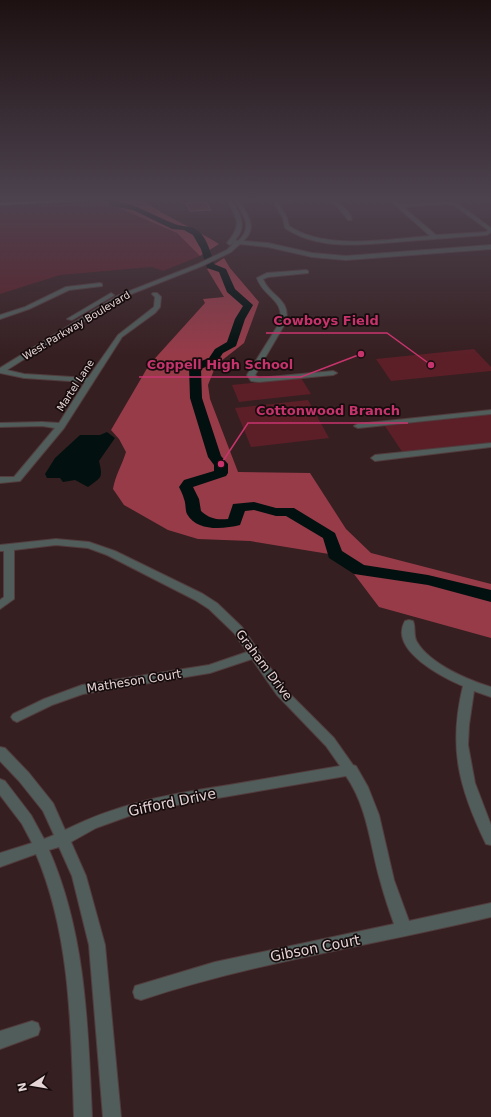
<svg xmlns="http://www.w3.org/2000/svg" width="491" height="1117" font-family="'DejaVu Sans',sans-serif">
	<style>
		.green { fill: #5c1f28 }
		.forest { fill: #983b49 }
		.water { fill: #02110f }
		.lines { fill: none; stroke-linecap: round; stroke-linejoin: round }
		.river { fill: #02110f; fill-rule: evenodd }
		.building { fill: #812636; stroke: #8a6e6f }
		.minor-casing { stroke: #523c3e; stroke-width: 2 }
		.major-casing { stroke: #523c3e; stroke-width: 2 }
		.minor { fill: #505d5a; fill-rule: evenodd }
		.major { fill: #79938e; fill-rule: evenodd }
		.labels { text-anchor: middle; stroke-width: 3.5; stroke-linejoin: round; paint-order: stroke }
		.far-street-label { font-size: 10px; fill: #e6d5d6; stroke: #170c0d }
		.street-label { font-size: 12px; fill: #e6d5d6; stroke: #170c0d }
		.near-street-label { font-size: 14px; fill: #e6d5d6; stroke: #170c0d }
		.leader { fill: none; stroke: #c7346d; stroke-width: 1.5 }
		.callout-dot { fill: #c7346d; stroke: #170c0d; stroke-width: 1.5 }
		.callout-label { font-size: 13px; text-anchor: middle; font-weight: bold; fill: #c7346d; stroke: #170c0d; stroke-width: 3.5; stroke-linejoin: round; paint-order: stroke }
	</style>
	<rect width="100%" height="100%" fill="#361f21"/>
	<path class="green" d="M 105,202 L 177,233 L 200,256 L 163,271 L 152,267 L 60,275 L 0,294 L 0,208 Z
		M 474,349 L 491,367 L 491,371 L 391,381 L 376,359 Z
		M 301,378 L 311,394 L 239,402 L 232,385 Z
		M 308,400 L 329,438 L 251,447 L 235,408 Z
		M 491,414 L 491,444 L 403,453 L 385,426 Z"/>
	<path class="forest" d="M 143,200 C 167,218 194,228 219,244 L 200,256 L 177,233 L 105,202 Z
		M 224,258 L 230,268 L 259,302 L 244,343 L 216,365 L 208,385 L 210,399 L 238,472 L 310,473 L 346,529 L 371,553 L 491,584 L 491,638 L 379,607 L 351,570 L 329,554 L 250,541 L 198,539 L 168,530 L 124,505 L 113,489 C 115,476 122,465 126,452 L 119,439 L 111,430 L 149,365 L 205,303 L 203,299 L 224,297 L 207,269 Z"/>
	<path class="water" d="M 107,432 L 115,438 L 99,461 C 103,478 102,477 88,487 L 75,480 L 63,482 L 60,478 L 47,478 L 45,474 L 55,458 L 80,435 L 100,435 Z"/>
	<g class="lines">
		<path class="river" d="M 105,200 C 130,200 152,215 175,224 C 182,227 191,225 198,231 C 207,237 211,254 214,264 L 226,269 L 235,289 L 253,305 L 245,319 L 236,346 L 223,353 L 217,362 L 201,369 L 202,398 L 221,456 L 228,464 L 228,473 L 226,476 L 193,487 L 199,499 L 201,511 C 210,519 217,520 228,519 L 233,504 L 254,502 L 276,508 L 294,508 L 335,533 L 342,551 L 364,565 L 428,575 L 491,590 L 491,602 L 428,585 L 354,574 L 329,558 L 323,538 L 286,516 L 276,516 L 254,510 L 245,511 L 240,525 C 224,529 197,532 187,514 C 185,510 186,503 184,499 C 183,495 181,491 179,487 L 184,480 L 214,471 L 214,465 L 208,457 L 190,398 L 189,367 L 191,365 L 209,358 L 215,349 L 227,342 L 235,319 L 243,306 L 227,292 L 219,272 L 207,268 L 201,249 L 193,235 L 184,230 L 172,229 L 133,210 L 112,206 Z"/>
	</g>
	<path class="building" d="M 206,202 L 211,210 L 190,211 L 186,203 Z"/>
	<g class="lines">
		<defs>
			<path id="minor" d="M 227,200 L 231,200 C 240,214 248,226 235,240 L 238,241 C 254,227 243,214 234,200 L 238,200 C 247,213 259,228 243,241 L 268,243 L 312,253 L 346,256 L 491,245 L 491,249 L 346,260 L 312,257 L 268,247 L 240,244 L 231,252 L 202,266 L 121,298 L 7,370 L 24,374 L 88,378 L 118,335 L 154,307 L 155,297 L 152,294 L 153,293 L 157,293 L 161,297 L 160,307 L 155,313 L 122,337 L 64,428 L 20,481 L 0,483 L 0,477 L 14,477 L 55,428 L 42,426 L 0,427 L 0,423 L 42,422 L 59,423 L 85,382 L 24,378 L 0,373 L 0,368 L 117,296 L 198,264 L 227,250 L 234,243 L 230,245 L 227,243 C 242,225 238,219 227,200 Z
				M 287,200 L 299,200 L 279,204 L 287,218 L 289,226 C 327,251 388,239 430,236 L 390,200 L 395,200 L 400,204 L 447,202 L 457,203 L 491,228 L 491,232 L 487,235 C 461,237 434,239 408,241 C 368,244 320,252 285,228 L 283,218 L 274,203 ZM 447,204 L 454,205 L 488,230 L 486,232 L 436,235 L 403,207 Z
				M 328,200 C 338,200 350,211 352,220 L 348,220 L 338,207 Z
				M 486,200 L 491,200 L 491,203 Z
				M 306,270 L 308,271 L 308,273 L 268,277 L 263,279 C 270,297 291,298 286,322 L 255,375 L 259,378 L 333,371 L 337,373 L 333,375 L 259,382 L 251,381 L 247,375 L 280,322 C 285,299 263,297 257,278 L 267,273 Z
				M 100,283 L 102,284 L 102,286 L 69,290 L 29,309 L 0,319 L 0,315 L 25,307 L 66,287 Z
				M 111,293 L 114,295 L 113,296 L 72,320 L 67,319 Z
				M 491,410 L 491,414 L 358,428 L 354,426 L 358,424 Z
				M 491,443 L 491,447 L 375,461 L 371,458 L 375,455 Z
				M 56,539 L 89,542 L 115,551 L 203,594 L 217,603 L 242,627 L 285,689 L 334,738 L 353,765 L 356,766 L 368,787 L 379,815 L 394,880 L 409,921 L 491,903 L 491,917 C 375,945 255,962 141,1000 L 135,998 L 133,992 L 135,986 L 215,962 L 394,924 C 389,910 384,895 380,880 C 370,845 368,808 346,776 L 177,805 L 132,815 L 96,828 L 71,842 L 86,876 L 105,945 L 121,1117 L 103,1117 L 89,945 L 72,876 L 59,847 L 49,850 C 86,934 88,1027 92,1117 L 74,1117 C 71,1029 71,936 36,854 L 0,867 L 0,853 L 32,843 L 22,824 L 0,795 L 0,779 L 5,781 L 31,815 L 44,839 L 54,835 L 43,811 L 19,781 L 0,761 L 0,747 L 5,748 L 29,773 L 53,803 L 65,830 C 119,803 170,794 229,785 C 266,779 303,772 340,766 L 326,746 L 277,695 L 252,659 L 210,673 L 83,694 L 52,705 L 21,720 L 17,722 L 13,720 L 11,717 L 13,714 L 44,699 L 82,685 L 209,665 L 247,652 L 234,633 L 209,609 L 195,600 L 107,555 L 88,548 L 56,545 L 14,550 L 14,599 L 0,609 L 0,600 L 4,597 L 4,551 L 0,551 L 0,545 Z
				M 409,620 L 413,621 C 416,627 413,636 417,642 C 430,664 468,680 491,687 L 491,697 L 474,691 L 469,725 L 468,745 L 475,783 L 491,825 L 491,845 L 486,844 C 459,788 448,748 463,686 C 444,678 388,650 405,621 Z
				M 32,1021 L 38,1023 L 40,1029 L 38,1035 L 0,1049 L 0,1031 Z"/>
			<path id="major" d="M 56,200 L 87,200 L 85,201 L 0,205 L 0,203 Z"/>
		</defs>
		<use href="#minor" class="minor-casing"/>
		<use href="#major" class="major-casing"/>
		<use href="#minor" class="minor"/>
		<use href="#major" class="major"/>
	</g>
	<linearGradient id="sky" x2="0" y2="1"><stop stop-color="#1e1112"/><stop offset="0.56" stop-color="#4c424e"/><stop offset="1" stop-color="#4c424e" stop-opacity="0"/></linearGradient>
	<rect width="491" height="356" fill="url(#sky)"/>
	<g class="labels">
		<g class="far-street-label">
			<text transform="translate(76 325) rotate(-31)" y="4">West Parkway Boulevard</text>
			<text transform="translate(75 385) rotate(-57)" y="4">Martel Lane</text>
		</g>
		<g class="street-label">
			<text transform="translate(264 665) rotate(53)" y="4">Graham Drive</text>
			<text transform="translate(134 681) rotate(-9)" y="4">Matheson Court</text>
		</g>
		<g class="near-street-label">
			<text transform="translate(172 802) rotate(-12)" y="5">Gifford Drive</text>
			<text transform="translate(315 948) rotate(-11)" y="5">Gibson Court</text>
		</g>
	</g>
	<path class="leader" d="M431 365L387 333H266M361 354L301 377H139M221 464L248 423H408"/>
	<g class="callout-dot">
		<circle cx="431" cy="365" r="4"/>
		<circle cx="361" cy="354" r="4"/>
		<circle cx="221" cy="464" r="4"/>
	</g>
	<g class="callout-label">
		<text x="326" y="325">Cowboys Field</text>
		<text x="220" y="369">Coppell High School</text>
		<text x="328" y="415">Cottonwood Branch</text>
	</g>
	<g transform="translate(32 1085) rotate(258)" stroke="#170c0d" stroke-width="3" paint-order="stroke">
	<path d="M0-3L7 15L0 10L-7 15Z" fill="#e6d5d6"/>
	<text y="-6" font-size="11" font-weight="bold" text-anchor="middle" fill="#e6d5d6">N</text>
	</g>
</svg>
